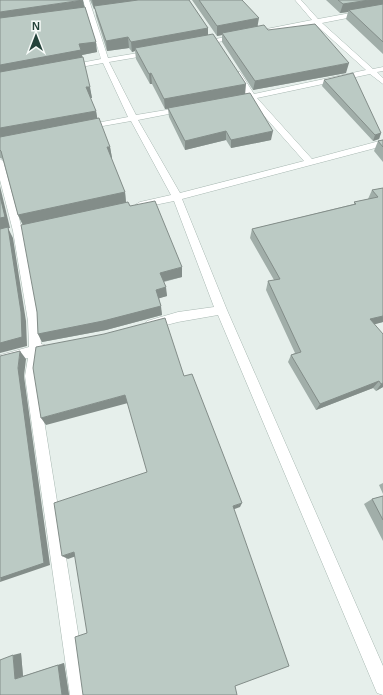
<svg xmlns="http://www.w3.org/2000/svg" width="383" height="695" font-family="Helvetica,sans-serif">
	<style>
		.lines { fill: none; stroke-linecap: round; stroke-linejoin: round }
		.minor-casing { stroke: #a8b8b2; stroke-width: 1 }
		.minor { fill: #fff; fill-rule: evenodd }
		.wall { fill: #a1aea9 }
		.shaded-wall { fill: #838d89 }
		.building { fill: #bbcac4; stroke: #838d89 }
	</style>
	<rect width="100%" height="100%" fill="#e6efeb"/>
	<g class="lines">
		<defs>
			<path id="minor" d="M 83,0 L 89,0 L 108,58 L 150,51 L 154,53 L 150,55 L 109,62 L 136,115 L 184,107 L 188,109 L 184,111 L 138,120 L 180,193 L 304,161 L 250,100 L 234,102 L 234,98 L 247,96 L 233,74 L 234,72 L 240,72 L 254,94 L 366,70 L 315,24 L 202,45 L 200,44 L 200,42 L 312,20 L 295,0 L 301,0 L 318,19 L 383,7 L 383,11 L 322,23 L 373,69 L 383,67 L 383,71 L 377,72 L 383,78 L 383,84 L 370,74 L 257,98 L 312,159 L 383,140 L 383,146 L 182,199 L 227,310 L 383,666 L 383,695 L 377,693 L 218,315 L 178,322 L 151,329 L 147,327 L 145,324 L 147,321 L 178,312 L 214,307 L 174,201 L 140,208 L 135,205 L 140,202 L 171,195 L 131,121 L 86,129 L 82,127 L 86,125 L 128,117 L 103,63 L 70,69 L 66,67 L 70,65 L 101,59 Z
				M 0,159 L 4,162 C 20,221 38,282 41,344 L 45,345 L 47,349 L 45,353 L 40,354 L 37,376 L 88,695 L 70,695 L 25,376 L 28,358 L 0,365 L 0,355 L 29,347 L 28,321 L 13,231 L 0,180 Z"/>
		</defs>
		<use href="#minor" class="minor-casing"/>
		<use href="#minor" class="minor"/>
	</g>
	<path class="wall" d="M 0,0 L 84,7 L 97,52 L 82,55 L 92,98 L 90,98 L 96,111 L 97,118 L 110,147 L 112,158 L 111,158 L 125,192 L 126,202 L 130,206 L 182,277 L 164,282 L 167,296 L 159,298 L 162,315 L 106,330 L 42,342 L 38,334 L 37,312 L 23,225 L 18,215 L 3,160 L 1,158 L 0,158 Z
		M 90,0 L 189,0 L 208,28 L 208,35 L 245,94 L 271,140 L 231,148 L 226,140 L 185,150 L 169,117 L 168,109 L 165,109 L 152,84 L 150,84 L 136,59 L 135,51 L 132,52 L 129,48 L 107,51 L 96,16 L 95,9 L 94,9 Z
		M 192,0 L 242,0 L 258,26 L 268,30 L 346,73 L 253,90 L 222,42 L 222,35 L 217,36 Z
		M 326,0 L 383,0 L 383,54 L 346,19 L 348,12 L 340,13 Z
		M 324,80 L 381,133 L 379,139 L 373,141 L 322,86 Z
		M 383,140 L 383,162 L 374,151 L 378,141 Z
		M 383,188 L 383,322 L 374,324 L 383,387 L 376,391 L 373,388 L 316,410 L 288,362 L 291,355 L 295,353 L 266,290 L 268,281 L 274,280 L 250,238 L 252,229 L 354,204 L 354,202 L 368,199 L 372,190 Z
		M 383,483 L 383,494 L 379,485 Z
		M 383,496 L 383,541 L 364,504 L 372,499 Z
		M 21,653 L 23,676 L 64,663 L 69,695 L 0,695 Z"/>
	<path class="shaded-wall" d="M 83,0 L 85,11 L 0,23 L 0,12 Z
		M 92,0 L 162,0 L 94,6 L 95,9 L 94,9 Z
		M 369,0 L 383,0 L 383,6 L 349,10 L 348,12 L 340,13 L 343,4 Z
		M 259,18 L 257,29 L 222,33 L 222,35 L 217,36 L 217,26 Z
		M 208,28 L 208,38 L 135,48 L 135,51 L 132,52 L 131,42 Z
		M 128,37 L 129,48 L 107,51 L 106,41 Z
		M 96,42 L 97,52 L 82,55 L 83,61 L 0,76 L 0,65 L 79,44 Z
		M 349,63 L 346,73 L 253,90 L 255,81 Z
		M 151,73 L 152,84 L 150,84 L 149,74 Z
		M 246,84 L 245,95 L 165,109 L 164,99 Z
		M 86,87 L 90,87 L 92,98 L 88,98 Z
		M 96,111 L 98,122 L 0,139 L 0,128 Z
		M 226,131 L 226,140 L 185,150 L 185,141 Z
		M 273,131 L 271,140 L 231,148 L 231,140 Z
		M 381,133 L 379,139 L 373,141 L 375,135 Z
		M 107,147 L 110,147 L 112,158 L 109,158 Z
		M 0,186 L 10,228 L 8,228 L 13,238 L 26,321 L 27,346 L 0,353 Z
		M 125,192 L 126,203 L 23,225 L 18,215 Z
		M 182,267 L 182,277 L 161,282 L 160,273 Z
		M 166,287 L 167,296 L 157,299 L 156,290 Z
		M 161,306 L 162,315 L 106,330 L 42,342 L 38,334 Z
		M 383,316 L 383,322 L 365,327 L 370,319 Z
		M 20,351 L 26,359 L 24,376 L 50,565 L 0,582 L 18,368 Z
		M 379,381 L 373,388 L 316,410 L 320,404 Z
		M 383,383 L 383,387 L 376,391 L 381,384 Z
		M 125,395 L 128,403 L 46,425 L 41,418 Z
		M 242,503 L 240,507 L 232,510 L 233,506 Z
		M 74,552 L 79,555 L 68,559 L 62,556 Z
		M 21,653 L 23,676 L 15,679 L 13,655 Z
		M 64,663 L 69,695 L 62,695 L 58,665 Z"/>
	<path class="building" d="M 0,0 L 83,0 L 0,12 Z
		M 138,0 L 189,0 L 208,28 L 131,42 L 128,37 L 106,41 L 94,6 Z
		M 199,0 L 242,0 L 259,18 L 217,26 Z
		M 338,0 L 369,0 L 343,4 Z
		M 383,4 L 383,42 L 349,10 Z
		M 85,7 L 96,42 L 79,44 L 81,50 L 0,65 L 0,18 Z
		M 315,24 L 349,63 L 255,81 L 222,33 L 264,25 L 268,30 Z
		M 213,34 L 246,84 L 164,99 L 151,73 L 149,74 L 135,48 Z
		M 83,57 L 90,87 L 86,87 L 96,111 L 0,128 L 0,72 Z
		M 353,73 L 381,133 L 375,135 L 324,80 Z
		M 250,93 L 273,131 L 231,140 L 226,131 L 185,141 L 168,108 Z
		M 99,118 L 110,147 L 107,147 L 125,192 L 18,215 L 1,151 L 0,150 L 0,137 Z
		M 383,140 L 383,147 L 378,141 Z
		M 383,188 L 383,316 L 370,319 L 383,334 L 383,383 L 381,384 L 379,381 L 320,404 L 291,355 L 301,352 L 268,281 L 280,279 L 252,229 L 356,204 L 354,202 L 378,197 L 372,190 Z
		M 0,196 L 5,217 L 0,218 Z
		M 155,201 L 182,267 L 160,273 L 166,287 L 156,290 L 161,306 L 103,321 L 38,334 L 37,312 L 21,225 L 128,202 L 130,206 Z
		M 8,227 L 21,312 L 22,337 L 0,343 L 0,229 Z
		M 165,318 L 184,376 L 192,374 L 242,503 L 233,506 L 289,666 L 235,686 L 237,695 L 83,695 L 75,637 L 87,633 L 74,552 L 62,556 L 54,503 L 147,472 L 125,395 L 41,418 L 33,368 L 36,347 L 104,334 Z
		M 20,351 L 18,368 L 44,563 L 0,578 L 0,356 Z
		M 383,496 L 383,520 L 372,499 Z
		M 13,655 L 15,679 L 58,665 L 62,695 L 0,695 L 0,660 Z"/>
	<g transform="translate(36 36)" stroke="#f7fbf9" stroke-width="3" paint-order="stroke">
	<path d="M0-3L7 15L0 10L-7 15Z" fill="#24423a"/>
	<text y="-6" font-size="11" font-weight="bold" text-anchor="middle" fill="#24423a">N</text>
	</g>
</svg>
